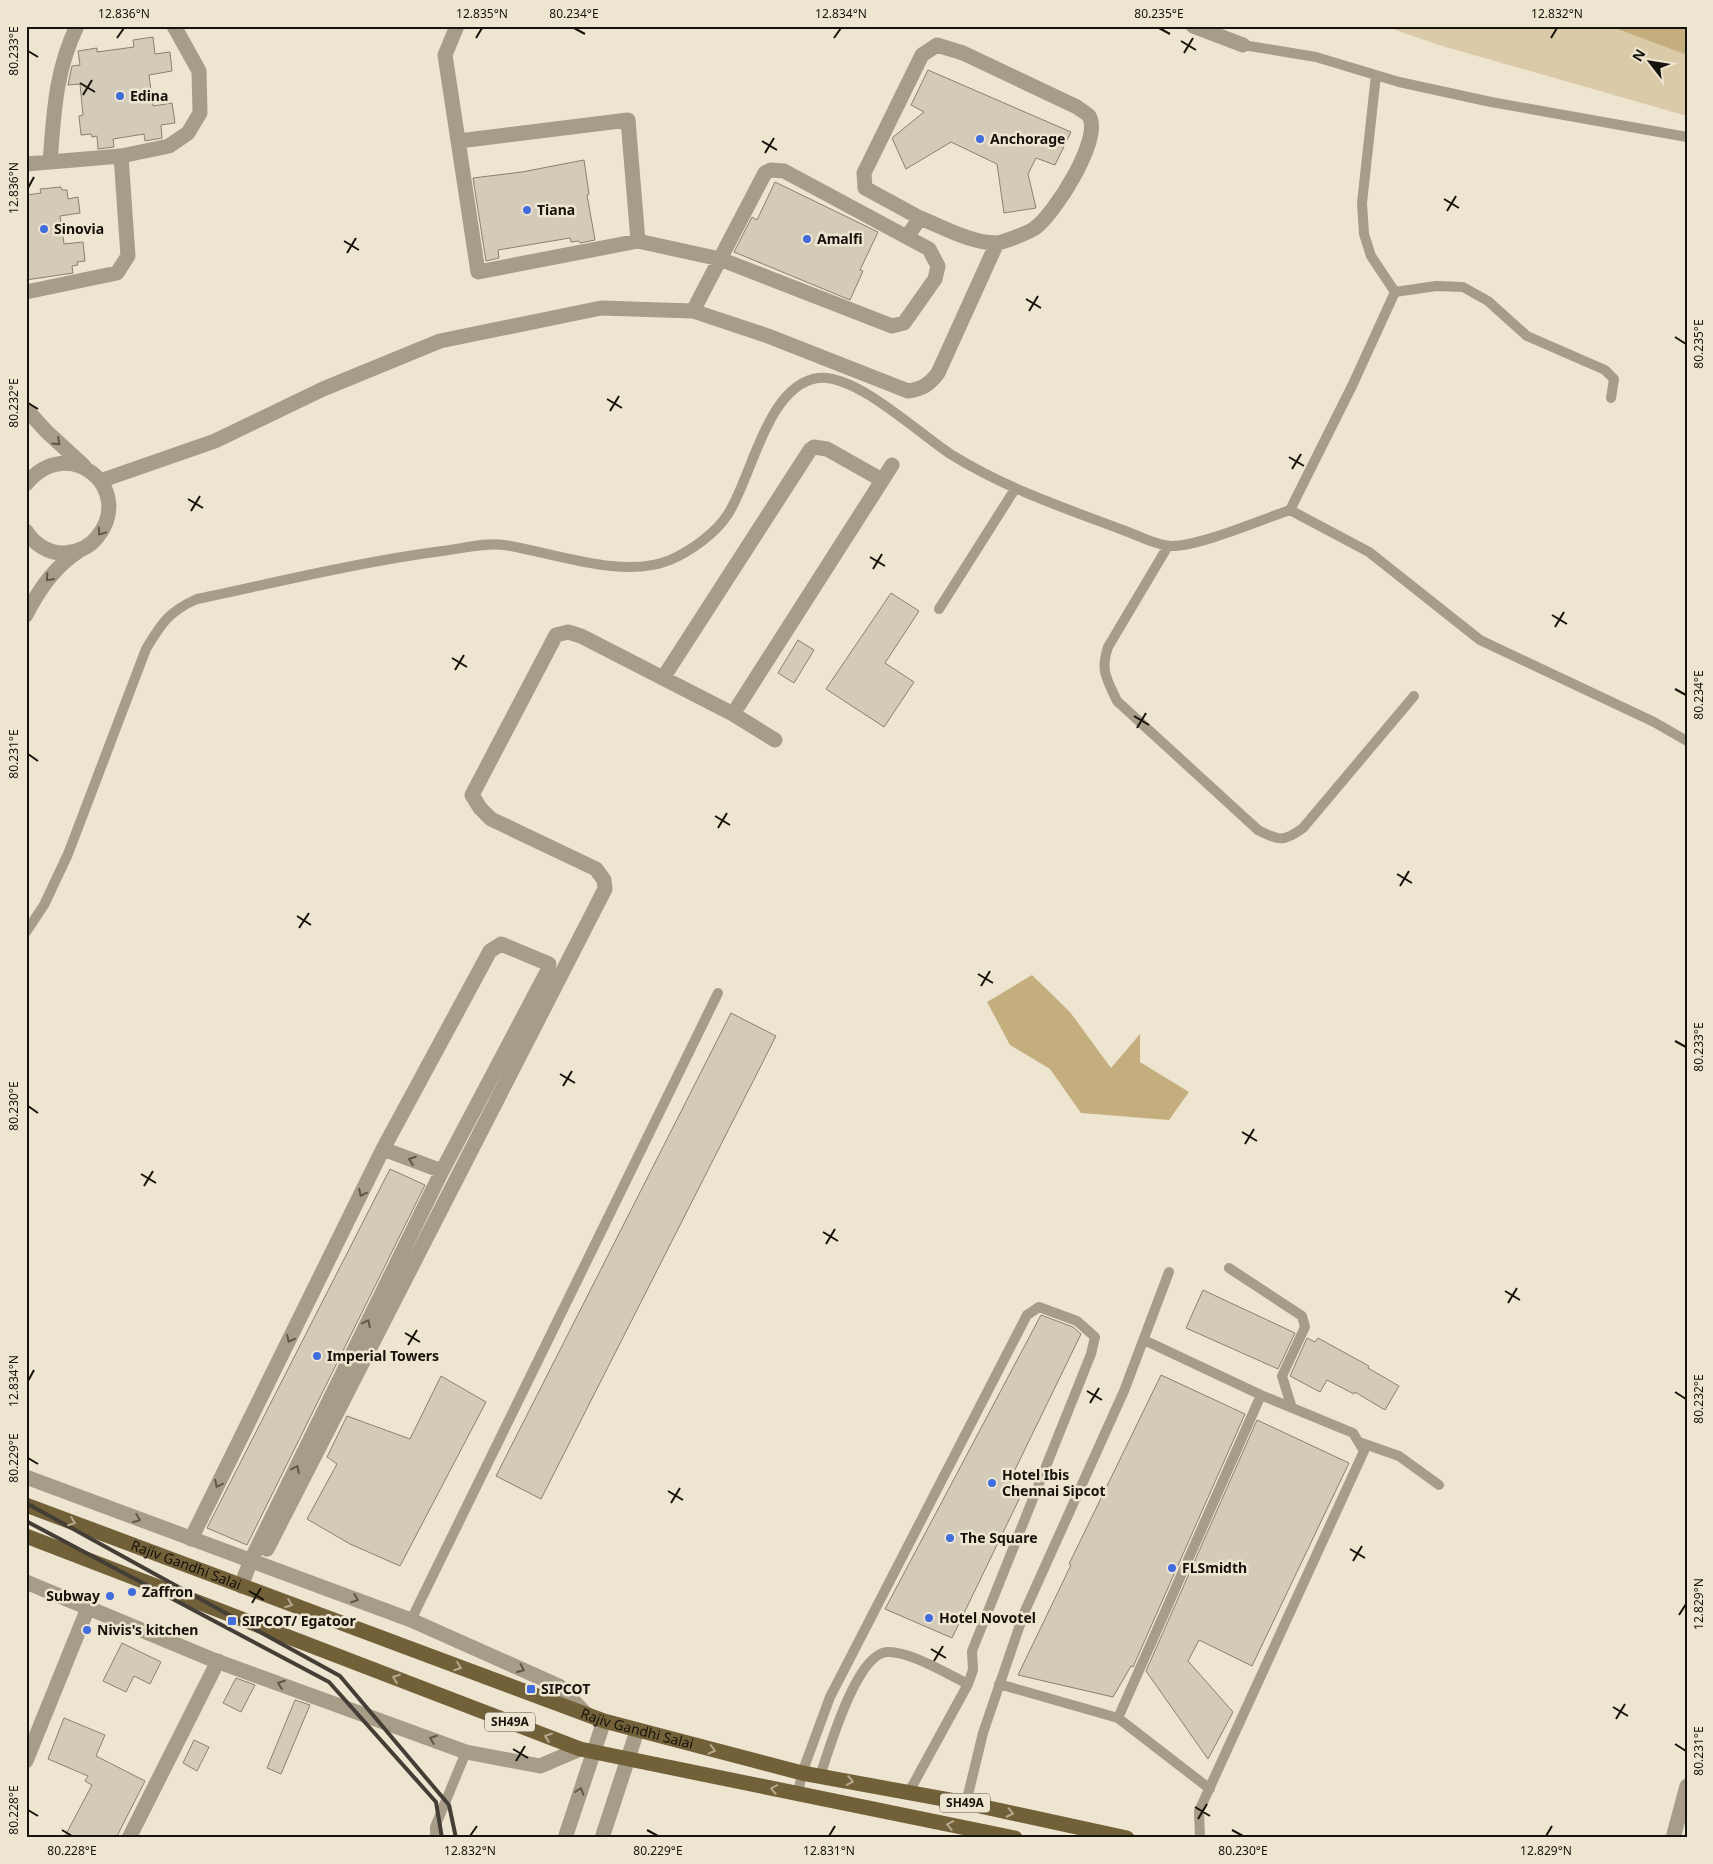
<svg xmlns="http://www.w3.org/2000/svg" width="1713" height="1864" font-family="'Noto Sans',sans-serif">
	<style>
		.green { fill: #dbcaa7 }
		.water { fill: #c5ae7e }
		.building { fill: #d3cab7; stroke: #89806e }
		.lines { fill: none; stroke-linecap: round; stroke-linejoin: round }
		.service { stroke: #a69c88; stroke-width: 10 }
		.minor { stroke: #a69c88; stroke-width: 15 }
		.tertiary { stroke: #a69c88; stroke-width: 15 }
		.primary { stroke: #726039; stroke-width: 15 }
		.rail { stroke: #443f36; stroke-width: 4 }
		.oneway { stroke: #5e584a }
		.oneway2 { stroke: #b6a98d }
		.ticks { fill: none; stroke: #16130c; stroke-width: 2 }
		.poi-dot { fill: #406cde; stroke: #eee5d1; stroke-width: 2 }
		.labels { text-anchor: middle; stroke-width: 5; stroke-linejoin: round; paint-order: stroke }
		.shield { fill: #eee5d1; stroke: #575247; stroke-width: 1 }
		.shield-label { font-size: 12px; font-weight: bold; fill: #16130c }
		.poi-label { font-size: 14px; font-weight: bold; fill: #16130c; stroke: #eee5d1; text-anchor: start }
		.street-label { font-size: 14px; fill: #16130c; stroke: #eee5d1 }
		.neatline { fill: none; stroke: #16130c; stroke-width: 2 }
		.ticks-label { font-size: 12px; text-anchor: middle; fill: #16130c }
	</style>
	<rect width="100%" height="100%" fill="#eee5d1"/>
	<path class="green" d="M 1384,26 L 1609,26 L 1687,55 L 1687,116 L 1439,45 Z"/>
	<path class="water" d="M 1609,26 L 1687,26 L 1687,55 Z
		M 1032,975 L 1070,1012 L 1111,1068 L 1140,1034 L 1140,1062 L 1189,1092 L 1169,1120 L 1081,1113 L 1050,1069 L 1010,1045 L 987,1002 Z"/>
	<path class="building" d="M 153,37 L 155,54 L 170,52 L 172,71 L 149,75 L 153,106 L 172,103 L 175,123 L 161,125 L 162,138 L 145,141 L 144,134 L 113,139 L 114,147 L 98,149 L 97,136 L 92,137 L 91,134 L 81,135 L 79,116 L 83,115 L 80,84 L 68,85 L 72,66 L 80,65 L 78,51 L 97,48 L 97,52 L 134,47 L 133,40 Z
		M 928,70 L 1071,132 L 1055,165 L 1036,158 L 1028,174 L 1036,208 L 1004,213 L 997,164 L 951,142 L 906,169 L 892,138 L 924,112 L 911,105 Z
		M 584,160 L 589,194 L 587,195 L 595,240 L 580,243 L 579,241 L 571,242 L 570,238 L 498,250 L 499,258 L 486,261 L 473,178 L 522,172 Z
		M 775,182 L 878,232 L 860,270 L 863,271 L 850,300 L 734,252 L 752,217 L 757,220 Z
		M 61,187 L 62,190 L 67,190 L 68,199 L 78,197 L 80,213 L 60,216 L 64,244 L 83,242 L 85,261 L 77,262 L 78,265 L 72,266 L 73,273 L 26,280 L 26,195 L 41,193 L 40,189 Z
		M 891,593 L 919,611 L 885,663 L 914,682 L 884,727 L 826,689 Z
		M 798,640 L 814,650 L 794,683 L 778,673 Z
		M 731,1013 L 776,1036 L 541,1499 L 496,1476 Z
		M 390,1169 L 425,1185 L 247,1545 L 207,1528 Z
		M 1203,1290 L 1295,1333 L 1278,1369 L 1186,1328 Z
		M 1041,1315 L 1073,1327 L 1081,1334 L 1009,1482 L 1024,1489 L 952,1638 L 885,1609 Z
		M 1307,1338 L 1315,1342 L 1318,1338 L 1369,1366 L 1368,1368 L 1399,1386 L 1385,1410 L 1355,1392 L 1354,1394 L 1327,1380 L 1320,1392 L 1290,1376 Z
		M 1161,1375 L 1245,1414 L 1133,1667 L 1131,1666 L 1113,1697 L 1018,1675 L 1071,1565 L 1069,1564 Z
		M 441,1376 L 486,1402 L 400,1566 L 350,1544 L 307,1519 L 337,1464 L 327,1457 L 347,1416 L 410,1439 Z
		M 1257,1420 L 1349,1463 L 1252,1666 L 1199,1640 L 1188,1661 L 1233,1712 L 1208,1759 L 1146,1671 Z
		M 122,1643 L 161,1662 L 150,1684 L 134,1676 L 126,1692 L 103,1681 Z
		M 236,1678 L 255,1685 L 241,1712 L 223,1703 Z
		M 295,1700 L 310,1705 L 281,1774 L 267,1768 Z
		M 64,1718 L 105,1735 L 96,1756 L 145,1781 L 116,1838 L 64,1838 L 92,1785 L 85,1781 L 88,1776 L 48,1759 Z
		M 194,1740 L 209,1747 L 197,1771 L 183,1763 Z"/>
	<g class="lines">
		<path class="service" d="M 1243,45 L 1316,57 L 1399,82 L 1491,102 L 1687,137
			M 1376,75 L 1362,203 L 1364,234 L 1371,256 L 1395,292
			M 1290,510 L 1369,552 L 1480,640 L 1654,722 L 1687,741
			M 1168,546 L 1108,647 C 1100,671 1107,679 1117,701 L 1258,830 C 1279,841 1284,842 1303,828 L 1414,696
			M 939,609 L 1015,489
			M 26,932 L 44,905 L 68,854 L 146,649 C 161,624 169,611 197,599 C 278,582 359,562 442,551 C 461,549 485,542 504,545 C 552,552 623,580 670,560 C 691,551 716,533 728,514 C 752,477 767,385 818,378 C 856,373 920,435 952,455 C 1005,488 1064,508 1123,530 C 1137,535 1155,545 1170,546 C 1198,547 1260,520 1290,510 L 1352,386 L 1395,292 L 1436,286 L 1463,287 L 1488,301 L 1527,336 L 1605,370 L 1614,379 L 1611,398
			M 1229,1268 L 1302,1316 L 1305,1327 L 1282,1376 L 1291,1405
			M 1144,1340 L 1261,1395 L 1353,1433 L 1364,1451 L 1199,1811 L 1200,1838
			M 1359,1442 L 1399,1456 L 1439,1485
			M 411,1620 L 718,993
			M 999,1684 L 1118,1718 L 1210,1789
			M 1118,1718 L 1261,1395
			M 820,1776 C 829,1750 856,1654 887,1652 C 910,1651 947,1674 968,1684
			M 798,1794 L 802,1773 L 830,1697 L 1027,1315 L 1039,1307 L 1077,1321 L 1095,1337 L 1091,1354 L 972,1651 L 973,1670 L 968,1684 L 909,1792
			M 966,1803 L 983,1733 L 1024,1613 L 1124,1391 L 1169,1272
			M 435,1838 L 435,1827 L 466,1752"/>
		<path class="minor" d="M 457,26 L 445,55 L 478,272 L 638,241 L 720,259 L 693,311
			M 1193,26 L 1243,45
			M 459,141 L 628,120 L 638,241
			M 50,162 C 54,113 55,72 77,26
			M 26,164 L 121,156 L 169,146 L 188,133 L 200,113 L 199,71 L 174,26
			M 771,170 L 784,171 L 929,249 L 938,266 L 935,279 L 904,323 L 892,326 L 720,259 L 765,173 Z
			M 907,237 L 920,218 L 865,188 L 864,173 L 922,55 L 937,45 L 963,53 L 1077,107 C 1080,110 1087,113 1089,116 C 1103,138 1054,215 1035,228 C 1030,232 1002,243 996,243 C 971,243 943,227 920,218
			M 26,292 L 117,273 L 128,256 L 121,156
			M 26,409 L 46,431 L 84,466
			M 100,481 L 215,441 L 323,389 L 440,341 L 601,308 L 693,311 L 768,336 L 908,391 C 922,389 929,385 938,373 L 997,243
			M 26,484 C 69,432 135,489 98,536 C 90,547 78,552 65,553 C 49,554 34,544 26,531
			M 26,615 C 39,589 55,566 79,551
			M 663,678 L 810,450 L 814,447 L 827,449 L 882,480
			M 733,714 L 892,465
			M 383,1149 L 442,1171
			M 191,1539 L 383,1149 L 490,951 L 501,944 L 549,964 L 547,972 L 442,1171 L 251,1560 L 241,1586
			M 267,1549 L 605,889 L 604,880 L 596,869 L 491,819 L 480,808 L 472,795 L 556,635 L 568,632 L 581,636 L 733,714 L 775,740
			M 26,1761 L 88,1608
			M 129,1838 L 218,1661
			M 1673,1838 L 1687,1786"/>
		<path class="tertiary" d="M 26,1477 L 411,1620 L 559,1686 L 586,1714
			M 26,1582 L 211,1659 L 466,1752 L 540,1766 L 580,1749
			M 565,1838 L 604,1721
			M 602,1838 L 637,1731"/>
		<g class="primary">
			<path id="s1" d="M 26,1505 L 604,1721 L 802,1773 L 966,1803 L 1127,1838"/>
			<path d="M 26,1536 L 580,1749 L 1015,1838"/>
		</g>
		<path class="rail" d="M 26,1503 L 340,1676 L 449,1805 L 456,1838
			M 26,1521 L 329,1682 L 436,1802 L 442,1838"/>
	</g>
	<defs><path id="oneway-chevron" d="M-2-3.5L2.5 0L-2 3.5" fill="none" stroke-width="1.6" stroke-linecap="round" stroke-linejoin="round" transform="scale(1.25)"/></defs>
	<g class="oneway">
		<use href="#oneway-chevron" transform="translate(57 442) rotate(43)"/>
		<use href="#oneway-chevron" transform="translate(101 532) rotate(124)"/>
		<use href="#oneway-chevron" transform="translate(49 578) rotate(131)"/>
		<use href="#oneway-chevron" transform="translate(412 1160) rotate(-160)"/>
		<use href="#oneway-chevron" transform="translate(362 1193) rotate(116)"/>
		<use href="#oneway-chevron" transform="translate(367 1323) rotate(-64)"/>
		<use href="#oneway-chevron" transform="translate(290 1339) rotate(116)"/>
		<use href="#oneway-chevron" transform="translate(296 1469) rotate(-64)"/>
		<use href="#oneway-chevron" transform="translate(218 1484) rotate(116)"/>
		<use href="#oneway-chevron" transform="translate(137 1519) rotate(21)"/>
		<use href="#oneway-chevron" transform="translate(355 1599) rotate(21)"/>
		<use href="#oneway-chevron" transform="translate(521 1669) rotate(24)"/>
		<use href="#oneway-chevron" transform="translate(281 1684) rotate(-160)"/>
		<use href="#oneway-chevron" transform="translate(433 1739) rotate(-160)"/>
		<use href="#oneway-chevron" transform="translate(580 1791) rotate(-72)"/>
	</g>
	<g class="oneway2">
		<use href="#oneway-chevron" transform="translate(72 1522) rotate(21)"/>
		<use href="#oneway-chevron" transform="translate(289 1604) rotate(20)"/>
		<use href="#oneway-chevron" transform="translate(458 1667) rotate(20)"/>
		<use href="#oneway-chevron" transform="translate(396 1678) rotate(-159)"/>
		<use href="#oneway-chevron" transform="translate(548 1737) rotate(-159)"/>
		<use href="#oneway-chevron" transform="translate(712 1750) rotate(14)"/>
		<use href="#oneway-chevron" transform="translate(850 1781) rotate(11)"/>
		<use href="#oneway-chevron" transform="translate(774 1789) rotate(-169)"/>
		<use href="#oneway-chevron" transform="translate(1010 1813) rotate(12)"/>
		<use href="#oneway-chevron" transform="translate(950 1825) rotate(-169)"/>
	</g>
	<path class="ticks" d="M 574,28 L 585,34M 1159,28 L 1170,34M 117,38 L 124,28M 476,38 L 482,28M 834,38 L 841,28M 1551,38 L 1557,28M 1181,41 L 1196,50M 28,51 L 38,57M 1184,53 L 1193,38M 80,83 L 95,92M 83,95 L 92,80M 762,141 L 777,150M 765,153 L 774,138M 28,188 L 34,177M 1444,199 L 1459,208M 1447,211 L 1456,196M 344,241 L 359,250M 347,253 L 356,238M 1026,299 L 1041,308M 1029,311 L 1038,296M 1675,337 L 1686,344M 607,399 L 622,408M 28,403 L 38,409M 610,411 L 619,396M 1289,457 L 1304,466M 1292,469 L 1301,454M 188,499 L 203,508M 191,511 L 200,496M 870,557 L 885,566M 873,569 L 882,554M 1552,615 L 1567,624M 1555,627 L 1564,612M 452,658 L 467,667M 455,670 L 464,655M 1675,689 L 1686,695M 1134,716 L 1149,725M 1137,728 L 1146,713M 28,754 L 38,761M 715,816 L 730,825M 718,828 L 727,813M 1397,874 L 1412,883M 1400,886 L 1409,871M 297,916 L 311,925M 299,928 L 309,913M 978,974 L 993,983M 981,986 L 990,971M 1675,1041 L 1686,1047M 560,1074 L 575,1083M 563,1086 L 572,1071M 28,1106 L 38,1113M 1242,1132 L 1257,1141M 1245,1144 L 1254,1129M 141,1174 L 156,1183M 144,1186 L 153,1171M 823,1232 L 838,1241M 826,1244 L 835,1229M 1505,1291 L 1520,1300M 1508,1303 L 1517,1288M 405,1333 L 420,1342M 408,1345 L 417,1330M 28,1381 L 34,1370M 1087,1391 L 1102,1400M 1675,1392 L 1686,1399M 1090,1403 L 1099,1388M 28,1458 L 38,1464M 668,1491 L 683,1500M 671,1503 L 680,1488M 1350,1549 L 1365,1558M 1353,1561 L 1362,1546M 249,1591 L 264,1600M 252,1603 L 261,1588M 1679,1615 L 1686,1604M 931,1649 L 946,1658M 934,1661 L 943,1646M 1613,1707 L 1628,1716M 1616,1719 L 1625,1704M 1675,1744 L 1686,1751M 513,1749 L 528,1758M 516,1761 L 525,1746M 1195,1807 L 1210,1816M 28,1810 L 38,1816M 1198,1819 L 1207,1804M 62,1830 L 72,1836M 647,1830 L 658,1836M 1232,1830 L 1243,1836M 470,1836 L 477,1826M 829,1836 L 835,1826M 1546,1836 L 1552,1826"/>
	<g class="poi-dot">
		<circle cx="120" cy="96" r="5"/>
		<circle cx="980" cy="139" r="5"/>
		<circle cx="527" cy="210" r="5"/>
		<circle cx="44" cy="229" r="5"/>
		<circle cx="807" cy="239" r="5"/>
		<circle cx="317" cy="1356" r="5"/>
		<circle cx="992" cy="1483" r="5"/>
		<circle cx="950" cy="1538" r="5"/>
		<circle cx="1172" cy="1568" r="5"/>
		<circle cx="132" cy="1592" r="5"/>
		<circle cx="110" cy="1596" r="5"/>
		<circle cx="929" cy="1618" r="5"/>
		<rect x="227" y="1616" width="10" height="10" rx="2.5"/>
		<circle cx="87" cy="1630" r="5"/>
		<rect x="526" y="1684" width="10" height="10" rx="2.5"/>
	</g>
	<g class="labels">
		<g class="shield">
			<rect x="485" y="1712.5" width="50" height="19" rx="4"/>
			<rect x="940" y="1793.5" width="50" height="19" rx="4"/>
		</g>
		<g class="shield-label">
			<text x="510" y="1726">SH49A</text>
			<text x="965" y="1807">SH49A</text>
		</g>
		<g class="poi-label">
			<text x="130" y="101">Edina</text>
			<text x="990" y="144">Anchorage</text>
			<text x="537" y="215">Tiana</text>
			<text x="54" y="234">Sinovia</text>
			<text x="817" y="244">Amalfi</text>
			<text x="327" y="1361">Imperial Towers</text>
			<text x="1002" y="1480">Hotel Ibis<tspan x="1002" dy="16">Chennai Sipcot</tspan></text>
			<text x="960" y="1543">The Square</text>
			<text x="1182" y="1573">FLSmidth</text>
			<text x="142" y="1597">Zaffron</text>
			<text x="100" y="1601" text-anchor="end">Subway</text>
			<text x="939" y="1623">Hotel Novotel</text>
			<text x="242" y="1626">SIPCOT/ Egatoor</text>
			<text x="97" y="1635">Nivis's kitchen</text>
			<text x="541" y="1694">SIPCOT</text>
		</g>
		<g class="street-label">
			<text dy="5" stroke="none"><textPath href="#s1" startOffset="171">Rajiv Gandhi Salai</textPath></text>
			<text dy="5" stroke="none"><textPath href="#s1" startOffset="651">Rajiv Gandhi Salai</textPath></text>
		</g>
	</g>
	<rect width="1713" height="1864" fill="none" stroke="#eee5d1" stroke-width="55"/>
	<g transform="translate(1650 62) rotate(301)" stroke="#eee5d1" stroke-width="4" paint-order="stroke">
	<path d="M0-4L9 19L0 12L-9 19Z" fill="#16130c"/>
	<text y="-8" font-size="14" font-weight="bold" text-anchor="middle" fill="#16130c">N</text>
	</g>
	<rect x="28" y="28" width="1658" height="1808" class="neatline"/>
	<g class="ticks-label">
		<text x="124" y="18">12.836°N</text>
		<text x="482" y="18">12.835°N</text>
		<text x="574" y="18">80.234°E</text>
		<text x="841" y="18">12.834°N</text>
		<text x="1159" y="18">80.235°E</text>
		<text x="1557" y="18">12.832°N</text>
		<text transform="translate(14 51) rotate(-90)" y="4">80.233°E</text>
		<text transform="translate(14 188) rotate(-90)" y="4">12.836°N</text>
		<text transform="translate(1699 344) rotate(-90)" y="4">80.235°E</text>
		<text transform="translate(14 403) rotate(-90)" y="4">80.232°E</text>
		<text transform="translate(1699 695) rotate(-90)" y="4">80.234°E</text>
		<text transform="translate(14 754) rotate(-90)" y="4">80.231°E</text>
		<text transform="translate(1699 1047) rotate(-90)" y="4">80.233°E</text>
		<text transform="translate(14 1106) rotate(-90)" y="4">80.230°E</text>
		<text transform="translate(14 1381) rotate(-90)" y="4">12.834°N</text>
		<text transform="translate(1699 1399) rotate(-90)" y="4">80.232°E</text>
		<text transform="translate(14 1458) rotate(-90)" y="4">80.229°E</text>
		<text transform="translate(1699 1604) rotate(-90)" y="4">12.829°N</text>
		<text transform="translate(1699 1751) rotate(-90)" y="4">80.231°E</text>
		<text transform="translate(14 1810) rotate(-90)" y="4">80.228°E</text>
		<text x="72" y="1855">80.228°E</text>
		<text x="470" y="1855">12.832°N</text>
		<text x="658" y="1855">80.229°E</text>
		<text x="829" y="1855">12.831°N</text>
		<text x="1243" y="1855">80.230°E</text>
		<text x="1546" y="1855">12.829°N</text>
	</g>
</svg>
